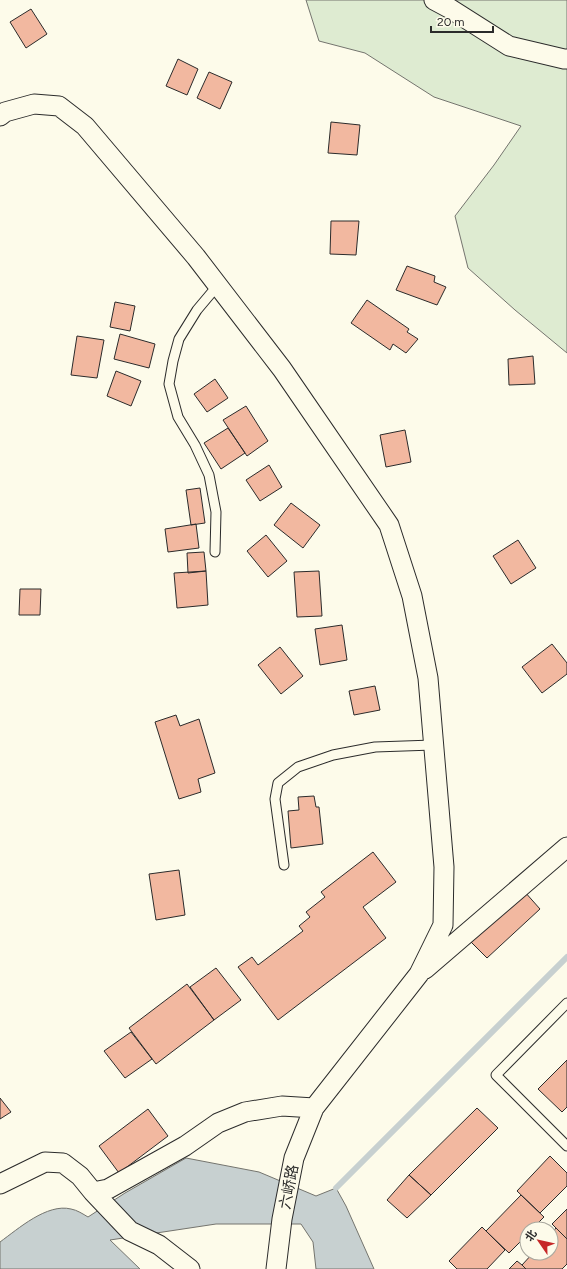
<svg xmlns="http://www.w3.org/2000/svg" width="567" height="1269" font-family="Figtree,'Noto Sans SC',sans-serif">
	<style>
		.green { fill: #deebd1; stroke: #74746e }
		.water { fill: #c7d0d0; stroke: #74746e }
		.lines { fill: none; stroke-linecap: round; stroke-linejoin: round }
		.stream { stroke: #c7d0d0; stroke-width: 6 }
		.building { fill: #f2b8a0; stroke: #2b2b2b }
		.lane-casing { stroke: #2b2b2b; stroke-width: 11 }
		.street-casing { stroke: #2b2b2b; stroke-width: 21 }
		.lane { stroke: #fdfbea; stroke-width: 9 }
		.street { stroke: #fdfbea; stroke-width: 19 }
		.labels { text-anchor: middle; stroke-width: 3; stroke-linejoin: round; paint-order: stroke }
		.street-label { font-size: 15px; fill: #2b2b2b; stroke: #fdfbea }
	</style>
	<rect width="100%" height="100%" fill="#fdfbea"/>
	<path class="green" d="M 306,0 L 567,0 L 567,353 L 515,310 L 468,268 L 455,216 L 494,165 L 521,126 L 434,97 L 365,53 L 319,41 Z"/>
	<path class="water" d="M 186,1158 L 259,1172 L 316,1196 L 336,1188 L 346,1206 L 374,1269 L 316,1269 L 313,1242 L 301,1224 L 216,1224 L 110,1240 L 140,1269 L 0,1269 L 0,1242 C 18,1229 47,1203 71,1209 C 77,1210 83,1214 88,1217 L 125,1193 Z"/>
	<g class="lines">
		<path class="stream" d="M 336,1188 L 567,957"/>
	</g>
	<path class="building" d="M 31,9 L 47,34 L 26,48 L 10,22 Z
		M 178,59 L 198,69 L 187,95 L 166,86 Z
		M 209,72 L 232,82 L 220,109 L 197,98 Z
		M 331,122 L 360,125 L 357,155 L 328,153 Z
		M 331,221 L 359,221 L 356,255 L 330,254 Z
		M 407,266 L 435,276 L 434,282 L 446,287 L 437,305 L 396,290 Z
		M 367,300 L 409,329 L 407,332 L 418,339 L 406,353 L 393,344 L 390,350 L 351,323 Z
		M 115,302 L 135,306 L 130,331 L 110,327 Z
		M 120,334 L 155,344 L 149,368 L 114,359 Z
		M 77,336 L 104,340 L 97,378 L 71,375 Z
		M 533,356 L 535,384 L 509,385 L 508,359 Z
		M 116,371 L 141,381 L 131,406 L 107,396 Z
		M 215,379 L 228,398 L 207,412 L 194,394 Z
		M 246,406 L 268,441 L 247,456 L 223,420 Z
		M 228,428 L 245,453 L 221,469 L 204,443 Z
		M 405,430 L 411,462 L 386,467 L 380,435 Z
		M 269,465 L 282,487 L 260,501 L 246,480 Z
		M 200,488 L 205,523 L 191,525 L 186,490 Z
		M 291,503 L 320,525 L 303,548 L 274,525 Z
		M 196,524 L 199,548 L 168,552 L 165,529 Z
		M 266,535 L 287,561 L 268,577 L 247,551 Z
		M 518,540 L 536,568 L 511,584 L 493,556 Z
		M 204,552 L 206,571 L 188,573 L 187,553 Z
		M 206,571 L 208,605 L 177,608 L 174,573 Z
		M 319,571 L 322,616 L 297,617 L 294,572 Z
		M 20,589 L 41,589 L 40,615 L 19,615 Z
		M 342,625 L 347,660 L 320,665 L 315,629 Z
		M 552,644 L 567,663 L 567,674 L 542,693 L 522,667 Z
		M 280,647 L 303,676 L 281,694 L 258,665 Z
		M 375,686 L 380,710 L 354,715 L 349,691 Z
		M 176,715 L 180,726 L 199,719 L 215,773 L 198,779 L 201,792 L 179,799 L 155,722 Z
		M 314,796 L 316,807 L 319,807 L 323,844 L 291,848 L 288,811 L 299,810 L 298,797 Z
		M 373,852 L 396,882 L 363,907 L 386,938 L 278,1020 L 238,967 L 252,957 L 258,965 L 303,931 L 299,926 L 310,917 L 306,912 L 325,897 L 321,892 Z
		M 179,870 L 185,915 L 156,920 L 149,874 Z
		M 524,891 L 540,909 L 487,958 L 470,941 Z
		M 216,968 L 241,1000 L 214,1020 L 190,987 Z
		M 187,984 L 214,1020 L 156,1064 L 129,1028 Z
		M 131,1032 L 152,1059 L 125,1078 L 104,1051 Z
		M 567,1060 L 567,1107 L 562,1112 L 538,1089 Z
		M 0,1098 L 11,1112 L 0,1119 Z
		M 477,1108 L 498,1128 L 431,1195 L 409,1175 Z
		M 148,1109 L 168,1136 L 119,1173 L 99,1146 Z
		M 550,1156 L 567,1173 L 567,1186 L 540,1213 L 517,1191 Z
		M 409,1175 L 431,1195 L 407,1218 L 387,1200 Z
		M 521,1195 L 544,1217 L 532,1229 L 527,1229 L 527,1235 L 509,1253 L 486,1231 Z
		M 567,1209 L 567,1239 L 552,1224 Z
		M 482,1227 L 505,1250 L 487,1269 L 457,1269 L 449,1261 Z
		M 556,1228 L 567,1239 L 567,1264 L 562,1269 L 526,1269 L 522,1265 L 533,1253 L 551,1253 L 551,1234 Z
		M 517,1261 L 522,1265 L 526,1269 L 509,1269 Z"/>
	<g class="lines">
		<defs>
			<path id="lane" d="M 215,552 L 216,512 L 209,475 L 195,445 L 178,417 L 169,384 L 173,361 L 179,339 L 197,310 L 218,285
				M 284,865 L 275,799 L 278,783 L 298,767 L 333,755 L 375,747 L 433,745
				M 567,1003 L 496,1075 L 567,1146"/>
			<path id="street" d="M 434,0 L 449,8 L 509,46 L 564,59 L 567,59
				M 0,116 L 5,112 L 34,104 L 59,106 L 85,126 L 196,257 L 282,369 L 389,525 L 412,596 L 428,678 L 444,867 L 443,925 L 419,974 L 314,1108 L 294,1158 L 282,1219 L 276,1269
				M 425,969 L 567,847
				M 0,1184 L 45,1162 L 63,1163 L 80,1176 L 93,1192 L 108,1189 L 185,1146 L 218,1123 L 245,1112 L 282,1106 L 314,1108
				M 93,1192 L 130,1231 L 159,1245 L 190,1269"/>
		</defs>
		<use href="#lane" class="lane-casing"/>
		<use href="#street" class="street-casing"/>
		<use href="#lane" class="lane"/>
		<use href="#street" class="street"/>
	</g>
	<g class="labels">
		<g class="street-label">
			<text transform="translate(289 1187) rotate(-79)" y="5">六峤路</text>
		</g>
	</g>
	<g transform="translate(539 1241) rotate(304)"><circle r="19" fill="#fdfbea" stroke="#a9a89e"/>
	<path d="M0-3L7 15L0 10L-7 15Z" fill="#c62828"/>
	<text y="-6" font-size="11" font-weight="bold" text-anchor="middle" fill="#2b2b2b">北</text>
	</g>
	<path d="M431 26v6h62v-6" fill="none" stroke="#2b2b2b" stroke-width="2"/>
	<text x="437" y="26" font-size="12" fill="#2b2b2b" stroke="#fdfbea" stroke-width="3" paint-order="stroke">20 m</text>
</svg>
